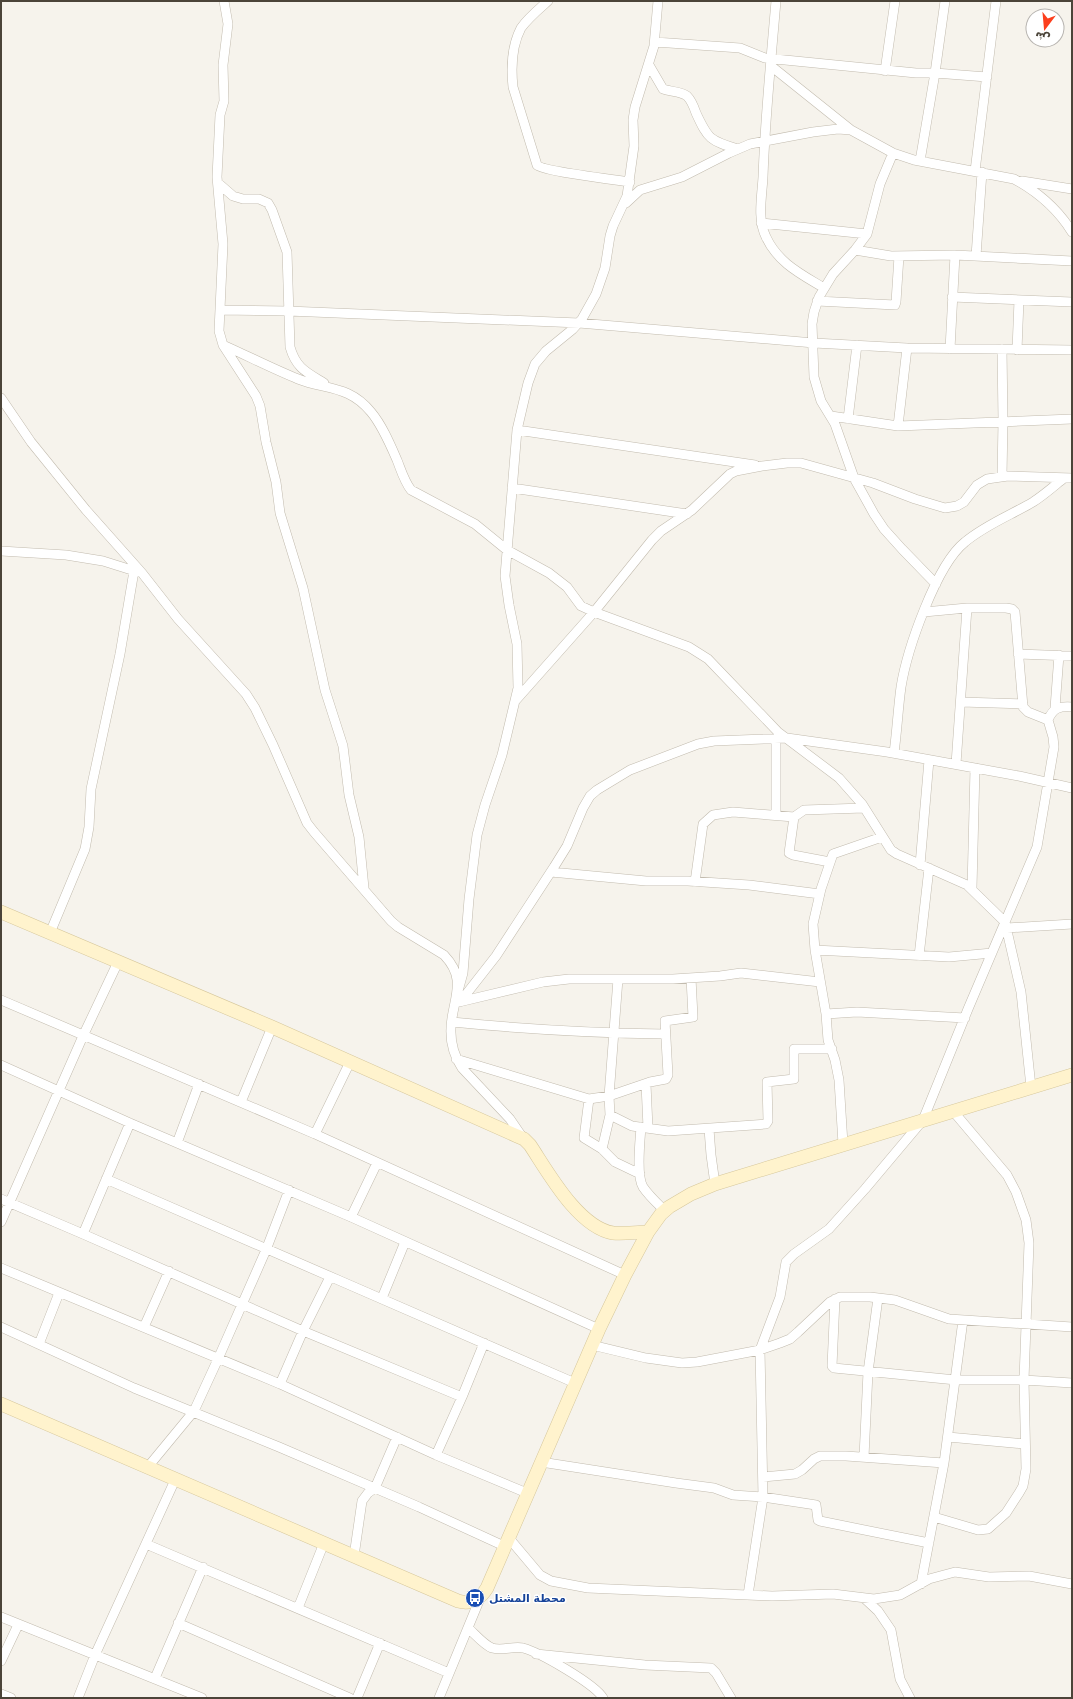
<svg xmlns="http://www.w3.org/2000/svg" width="1073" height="1699" font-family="'DejaVu Sans',Vazirmatn,sans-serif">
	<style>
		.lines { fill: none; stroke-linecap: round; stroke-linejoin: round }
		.street-casing { stroke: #c2bbae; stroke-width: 10 }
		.secondary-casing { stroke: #d6c79b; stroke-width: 14 }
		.street { stroke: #fff; stroke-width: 9 }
		.secondary { stroke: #fff3cd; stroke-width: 13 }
		.labels { text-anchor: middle; stroke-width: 3; stroke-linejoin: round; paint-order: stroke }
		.transit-label { font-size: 11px; font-weight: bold; fill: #164399; stroke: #fff; text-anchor: start }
	</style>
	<rect width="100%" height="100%" fill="#f6f3ec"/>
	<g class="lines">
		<defs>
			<path id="street" d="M 224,1 L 228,24 L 223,65 L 224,101 L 220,115 L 217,177 L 223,244 L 219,331 L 223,345 L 256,396 L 260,406 L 266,442 L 276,482 L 280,513 L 303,588 L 325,690 L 343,746 L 349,795 L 359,837 L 364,888
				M 548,1 C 539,9 528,18 521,28 C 512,45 511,68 513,87 L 537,165 C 542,171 616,180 630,182
				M 776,1 C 771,60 765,118 763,177 C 762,196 757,219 766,237 C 778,263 801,274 824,288
				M 655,42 L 740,48 L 765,58 L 916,73 L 935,73 L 987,77
				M 649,65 L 663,89 C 671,92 680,91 687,96 C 691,100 694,107 696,113 C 708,139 710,141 738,149
				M 771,66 L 851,130 L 893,153 L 914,160 L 1014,179 C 1038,192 1057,208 1072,232
				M 885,71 L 895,1
				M 893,153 L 880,184 L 867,234 L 855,250 L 833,274 L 819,297 L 814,312 L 812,324 L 814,377 L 821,401 L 835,424 L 854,478 L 874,514 L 884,529 L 902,549 L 936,584
				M 920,161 L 935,73 L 945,1
				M 975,171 L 996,1
				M 1022,181 L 1072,189
				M 218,183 L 233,196 L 243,199 L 259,199 L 268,203 L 272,210 L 287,252 L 290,347 C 296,368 306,372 324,383
				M 626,203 L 640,190 L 682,177 L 729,153 L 750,144 L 813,132 L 838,129 L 851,130
				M 761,223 L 867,234
				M 855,250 L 891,256 L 955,255 L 1072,261
				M 976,256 L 982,172
				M 952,297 L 1072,302
				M 817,301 L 895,305 L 896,302 L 899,256
				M 220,310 L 288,311 L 579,323 L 814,343 L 907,348 L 1072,350
				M 223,345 C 248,356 273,369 298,379 C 326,390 349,385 371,412 C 382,425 390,444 397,460 C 401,470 404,481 411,490 L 475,524 L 507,550 L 549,573 L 567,587 L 581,606 L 594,612 L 689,647 L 708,659 L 778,732 L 839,778 L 862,804 L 891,850 L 897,854 L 967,885 L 1005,922 L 1021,992 L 1031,1087
				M 950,349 L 955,255
				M 1017,350 L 1019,300
				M 1,398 L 31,442 L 86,510 L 142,573 L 178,619 L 246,694 L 255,708 L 273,745 L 307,823 L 314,832 L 391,921 L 398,927 L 444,955 C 465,977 456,993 452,1018 C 449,1036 452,1053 462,1068 L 510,1119 L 523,1138
				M 831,416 L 898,426 L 1072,419
				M 848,419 L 857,345
				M 898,426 L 907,348
				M 517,430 L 755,465
				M 1002,476 L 1003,421 L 1002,349
				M 512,488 L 687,514
				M 1,551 L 66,555 L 103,561 L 138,572
				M 924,612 L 967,608 L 1006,608 L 1012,609 L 1015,612 L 1023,707 L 1028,712 L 1048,720
				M 1018,654 L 1072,656
				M 516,700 L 594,612 L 652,540 L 661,531 L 692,510 L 730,474 L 736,471 L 762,466 L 787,463 L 801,463 L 873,483 L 915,499 L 945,508 L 957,506 L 964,502 L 977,485 L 987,479 L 1008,476 L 1072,478
				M 961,702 L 1023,704
				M 1055,708 L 1059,655
				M 894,753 C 897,731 898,709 901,687 C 907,650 936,565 965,542 C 985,525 1011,515 1033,502 C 1044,495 1054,486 1064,478
				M 956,764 L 967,608
				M 776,815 L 776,738
				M 794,817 L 789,853 L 793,855 L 830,862
				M 920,865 L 929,760
				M 551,872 L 646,881 L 688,881 L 749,885 L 820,894
				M 695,882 L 703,824 L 713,815 L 733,812 L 794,817 L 804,810 L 864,808
				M 972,888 L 975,768
				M 1007,928 L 1072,924
				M 50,933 L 85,849 L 89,827 L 91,789 L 120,654 L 134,571
				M 815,950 L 949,957 L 992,953
				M 919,956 L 929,868
				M 458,991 L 463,973 L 469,899 L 477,835 L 485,805 L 502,755 L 518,688 L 517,644 L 509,605 L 505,576 L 517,430 L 528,383 L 535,364 L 546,351 L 573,329 L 582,319 L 596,294 L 605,268 L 610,236 L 613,226 L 627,196 L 634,146 L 633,120 L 635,107 L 654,46 L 658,1
				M 1,1000 L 315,1134 L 625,1275
				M 459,1002 L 543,982 L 569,979 L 673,979 L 720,976 L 741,973 L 820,982
				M 460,1002 L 496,956 L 554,867 L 567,846 L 583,808 L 590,796 L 597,790 L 630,770 L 698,744 L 714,741 L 787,738 L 887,752 L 1019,776 L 1072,788
				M 826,1014 L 857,1012 L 965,1018
				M 452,1022 C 523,1029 594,1033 665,1034
				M 456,1059 L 589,1099
				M 1,1065 L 130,1123 L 351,1217 L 599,1329
				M 646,1084 L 648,1128
				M 241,1102 L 272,1027
				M 610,1115 L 632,1126 L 668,1131 L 766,1124 L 768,1121 L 767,1082 L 794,1079 L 794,1049 L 832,1049
				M 641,1127 C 640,1141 636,1176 643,1187 C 649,1196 658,1204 665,1211
				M 709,1129 L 711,1155 L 715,1184
				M 315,1134 L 350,1062
				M 177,1143 L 199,1084
				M 843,1144 L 839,1080 L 835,1060 L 828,1040 L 826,1014 L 815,950 L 813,924 L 821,889 L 833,854 L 882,837
				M 602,1149 L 610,1115 L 609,1096 L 618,979
				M 640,1174 L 615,1162 L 602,1149 L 584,1138 L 589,1099 L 609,1096 L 650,1082 L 666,1079 L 668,1075 L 665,1021 L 693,1017 L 691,978
				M 106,1179 C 262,1248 419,1314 575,1383
				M 1,1199 L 83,1234 L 303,1331 L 462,1397
				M 351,1217 L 377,1163
				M 1,1222 L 83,1036 L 118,962
				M 83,1234 L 130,1123
				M 1,1268 L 280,1384 L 436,1455 L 527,1493
				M 382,1298 L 405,1242
				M 835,1299 L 832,1366 L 834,1368 L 956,1380 L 1024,1380 L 1072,1383
				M 1,1327 L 134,1388 L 279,1447 L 419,1507 L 504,1546
				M 144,1327 L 169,1271
				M 39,1344 L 59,1293
				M 592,1345 L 646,1358 L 682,1363 L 697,1362 L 760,1350 L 780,1343 L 790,1339 L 798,1332 L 830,1302 L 840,1297 L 870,1297 L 895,1300 L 949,1319 L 1072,1327
				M 280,1384 L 303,1331 L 330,1277
				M 948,1437 L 1025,1444
				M 436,1455 L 462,1397 L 484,1343
				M 864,1457 L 868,1372 L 878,1298
				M 541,1462 L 676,1483 L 714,1488 L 733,1495 L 763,1497 L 816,1505 L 818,1520 L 820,1521 L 929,1543
				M 147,1468 L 194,1411 L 218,1359 L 266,1250 L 289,1190
				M 763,1477 L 795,1474 L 802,1470 L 814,1459 L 820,1456 L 846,1456 L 944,1463
				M 934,1517 L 978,1530 L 988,1529 L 1006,1513 L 1019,1493 L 1023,1486 L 1026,1469 L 1024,1380 L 1029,1243 L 1026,1220 L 1016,1192 L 1007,1175 L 953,1111
				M 508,1537 L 540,1575 L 551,1581 L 588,1588 L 772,1596 L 833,1594 L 874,1599 L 900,1595 L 929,1579 L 955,1572 L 989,1577 L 1029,1576 L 1072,1584
				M 146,1544 L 449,1673
				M 354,1556 L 362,1501 L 368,1493 L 375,1488 L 397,1437
				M 921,1584 L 944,1463 L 963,1320
				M 748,1595 L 763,1497 L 760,1350 L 780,1297 L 786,1262 L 794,1254 L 829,1229 L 865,1189 L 923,1120 L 968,1009 L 1037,847 L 1054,747 L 1053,737 L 1048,720 C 1053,708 1059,706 1072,707
				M 864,1598 L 878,1611 L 891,1630 L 900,1679 L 910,1698
				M 298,1608 L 324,1543
				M 1,1617 L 202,1698
				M 178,1623 L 350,1698
				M 468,1628 C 475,1634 484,1645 492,1648 C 502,1651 513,1646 523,1648 C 539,1652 595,1684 603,1698
				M 536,1654 L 645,1665 L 711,1668 L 716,1673 L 731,1698
				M 1,1661 L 18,1625
				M 155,1678 L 203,1567
				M 1,1694 L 11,1698
				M 78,1698 L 95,1655 L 175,1480
				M 357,1698 L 380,1643
				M 439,1698 L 481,1596"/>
			<path id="secondary" d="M 1,912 L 272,1027 L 517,1136 L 524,1139 L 530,1145 C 548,1172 578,1227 613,1233 C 624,1234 637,1232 648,1232
				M 1,1404 L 458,1601 C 472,1605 480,1599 487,1588 L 599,1329 L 625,1275 L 648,1232 L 661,1214 L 669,1207 L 691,1194 L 715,1184 L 1072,1075"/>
		</defs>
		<use href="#street" class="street-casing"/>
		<use href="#secondary" class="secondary-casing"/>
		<use href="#street" class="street"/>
		<use href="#secondary" class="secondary"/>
	</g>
	<defs>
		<symbol id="bus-disc" viewBox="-11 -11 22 22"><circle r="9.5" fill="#1a4fb4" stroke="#fff"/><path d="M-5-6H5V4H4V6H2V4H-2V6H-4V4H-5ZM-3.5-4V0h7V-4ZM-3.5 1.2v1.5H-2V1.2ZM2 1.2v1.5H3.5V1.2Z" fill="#fff"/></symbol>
	</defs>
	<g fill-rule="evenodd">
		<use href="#bus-disc" x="464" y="1587" width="22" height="22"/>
	</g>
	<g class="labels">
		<g class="transit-label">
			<text x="489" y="1602">محطة المشتل</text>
		</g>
	</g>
	<rect width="1073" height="1699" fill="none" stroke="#4b4439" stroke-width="4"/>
	<g transform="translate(1045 28) rotate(196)"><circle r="19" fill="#ffffff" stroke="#b7b4b0"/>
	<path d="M0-3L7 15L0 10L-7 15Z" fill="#fc3f1d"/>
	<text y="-6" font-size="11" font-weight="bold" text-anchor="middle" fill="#4b4439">ش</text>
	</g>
</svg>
